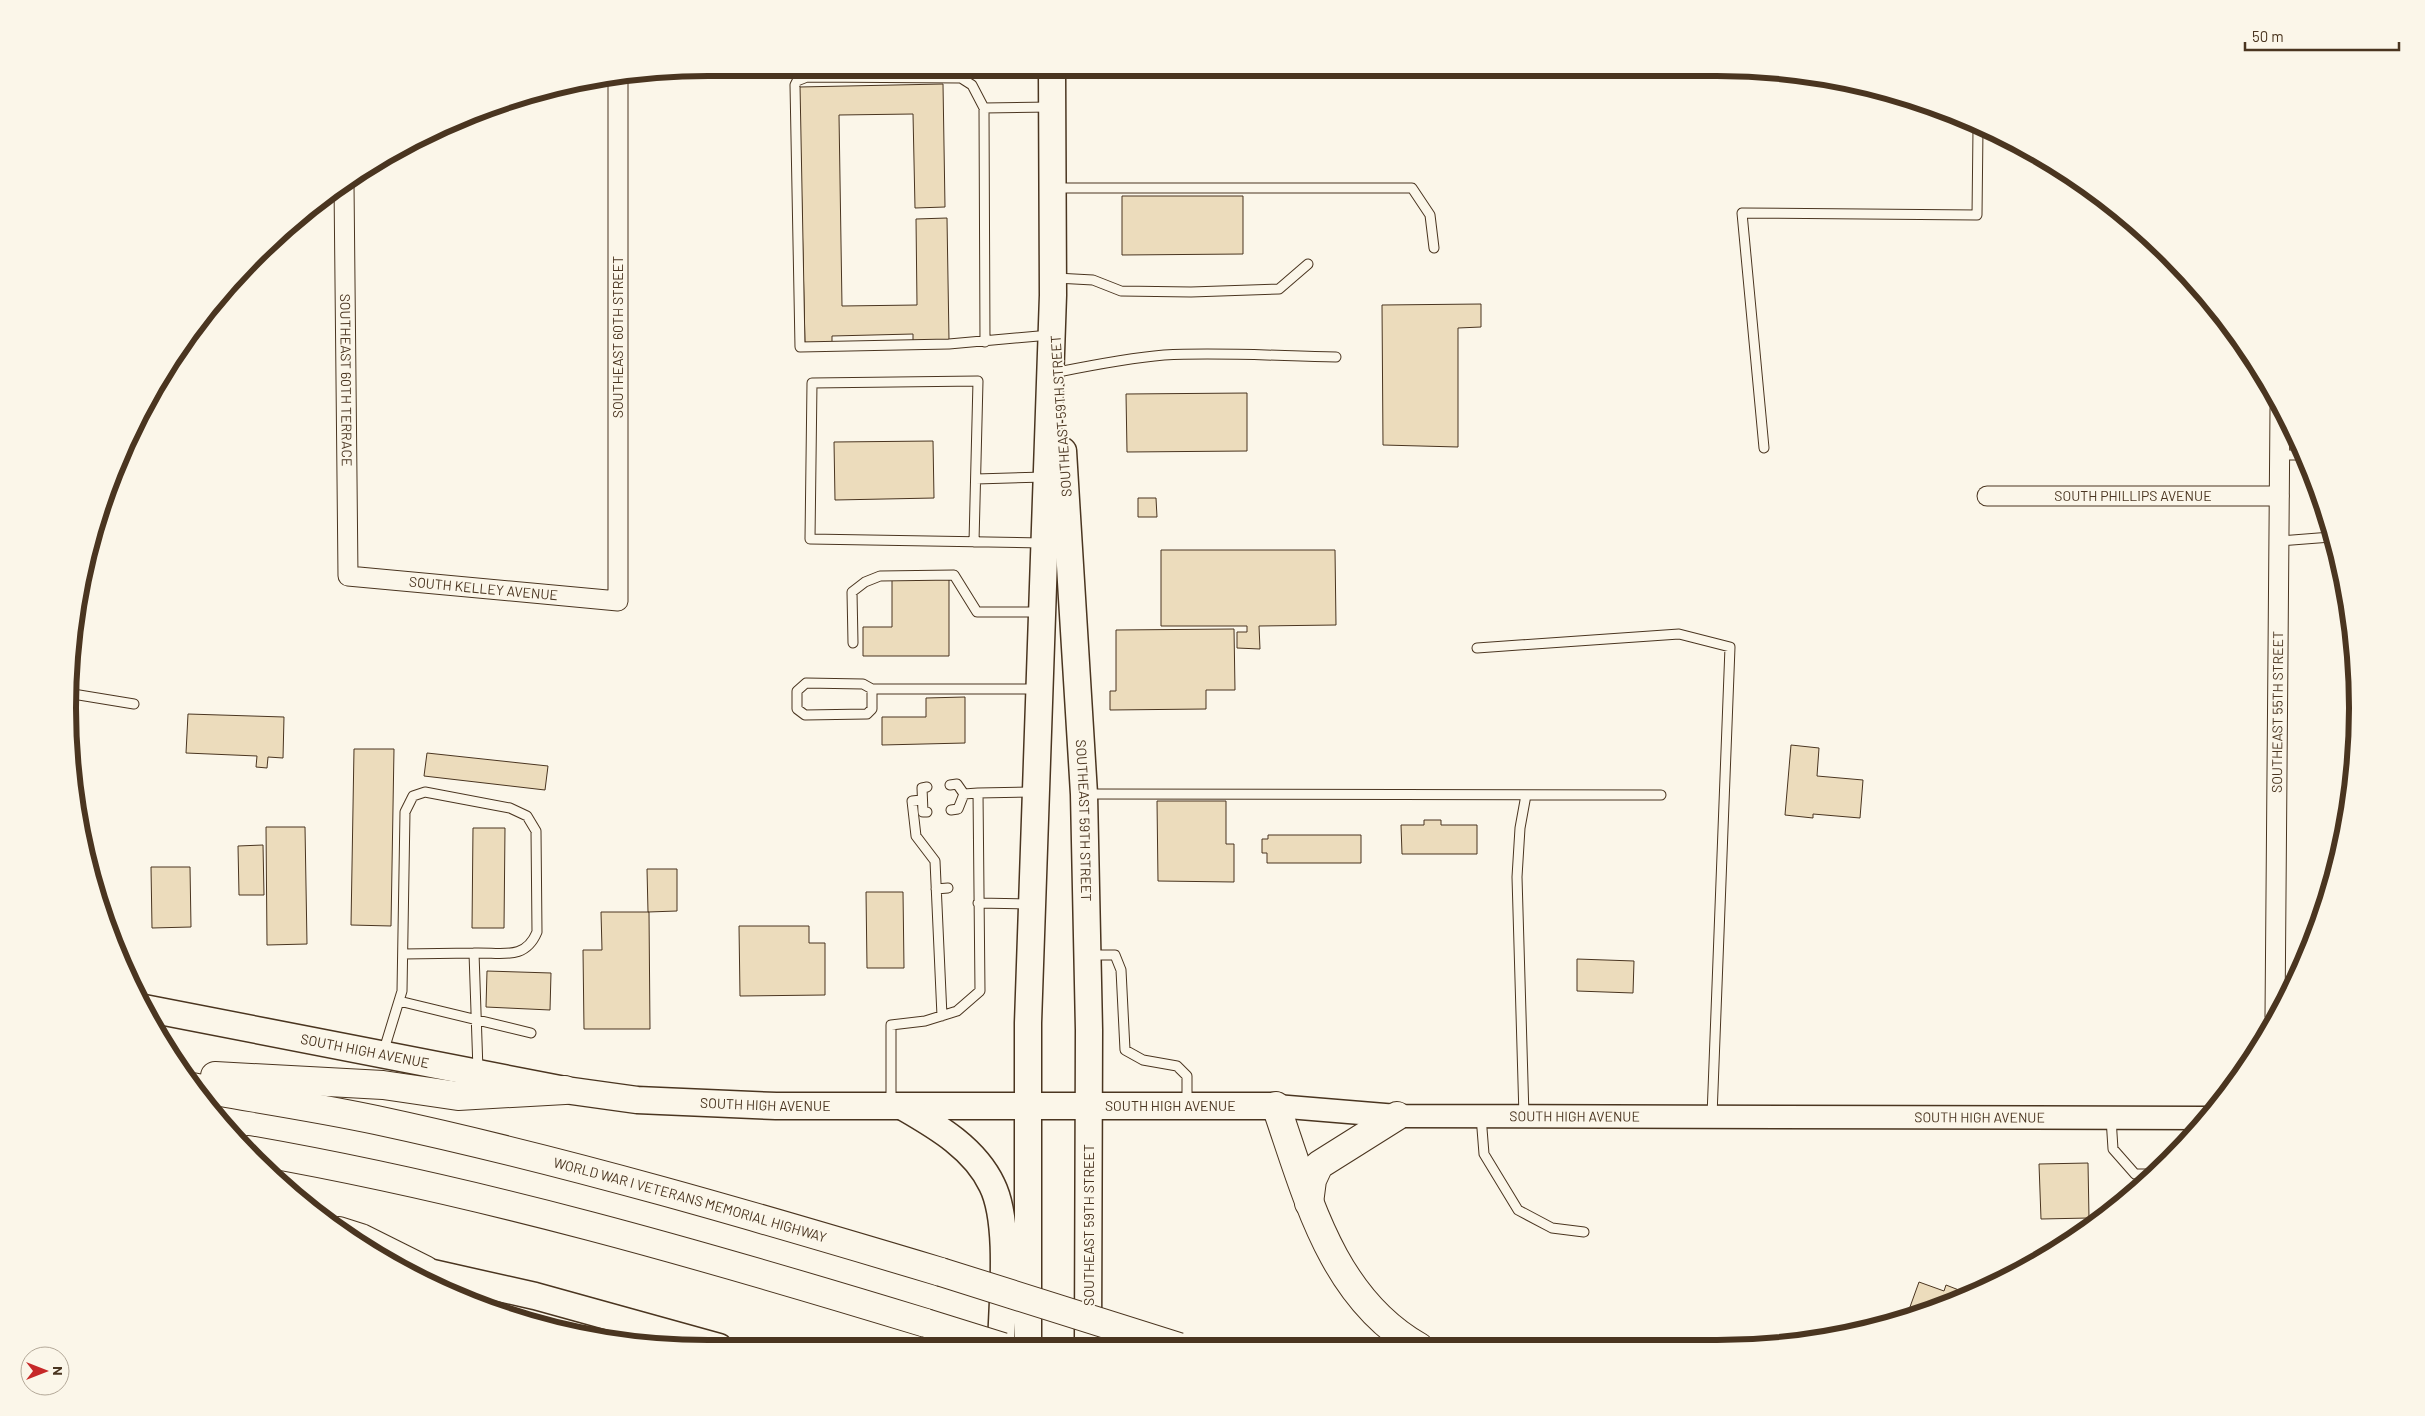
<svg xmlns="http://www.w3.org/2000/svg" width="2425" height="1416" font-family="Barlow,sans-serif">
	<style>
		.building { fill: #ecdcbc; stroke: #4a3520 }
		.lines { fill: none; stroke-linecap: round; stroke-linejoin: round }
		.service-casing { stroke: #4a3520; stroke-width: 11 }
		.minor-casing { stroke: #4a3520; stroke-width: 21 }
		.tertiary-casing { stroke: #4a3520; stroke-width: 25 }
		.secondary-casing { stroke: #4a3520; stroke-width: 29 }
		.motorway-casing { stroke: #4a3520; stroke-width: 30 }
		.service { stroke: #fbf6e9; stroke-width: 9 }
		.minor { stroke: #fbf6e9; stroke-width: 19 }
		.tertiary { stroke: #fbf6e9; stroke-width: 22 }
		.secondary { stroke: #fbf6e9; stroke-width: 26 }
		.motorway { stroke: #fbf6e9; stroke-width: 28 }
		.motorway-bridge-casing { stroke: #4a3520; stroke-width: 30; stroke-linecap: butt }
		.motorway-bridge { stroke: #fbf6e9; stroke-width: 28 }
		.labels { text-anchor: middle; stroke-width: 4; stroke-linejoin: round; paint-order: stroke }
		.street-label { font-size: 14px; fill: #4a3520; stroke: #fbf6e9 }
		.rim { fill: none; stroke: #4a3520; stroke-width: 6 }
	</style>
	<rect width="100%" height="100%" fill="#fbf6e9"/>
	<path class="building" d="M 943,84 L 945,207 L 915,208 L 913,114 L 839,115 L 842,306 L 917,305 L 916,219 L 947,218 L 949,340 L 913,341 L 913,334 L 832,336 L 832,344 L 805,345 L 799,87 Z
		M 1122,196 L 1243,196 L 1243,254 L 1122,255 Z
		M 1481,304 L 1481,327 L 1458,328 L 1458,447 L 1383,445 L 1382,305 Z
		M 1247,393 L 1247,451 L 1127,452 L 1126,394 Z
		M 933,441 L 934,498 L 835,500 L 834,442 Z
		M 1138,498 L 1156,498 L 1157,517 L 1138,517 Z
		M 1161,550 L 1335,550 L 1336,625 L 1259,626 L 1260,649 L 1237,648 L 1237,632 L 1247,632 L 1247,626 L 1161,626 Z
		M 892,579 L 949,579 L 949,656 L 863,656 L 863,627 L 892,627 Z
		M 1234,629 L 1235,690 L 1206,690 L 1206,709 L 1110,710 L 1110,691 L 1116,691 L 1116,630 Z
		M 965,697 L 965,743 L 882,745 L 882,717 L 926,717 L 926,698 Z
		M 188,714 L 284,717 L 283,758 L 268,757 L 267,768 L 256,767 L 257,756 L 186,753 Z
		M 1791,745 L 1819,748 L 1817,776 L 1863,780 L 1860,818 L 1813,814 L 1813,818 L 1785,815 Z
		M 354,749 L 394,749 L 391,926 L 351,925 Z
		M 427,753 L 548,766 L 545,790 L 424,776 Z
		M 1157,801 L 1226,801 L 1226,844 L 1234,844 L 1234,882 L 1158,881 Z
		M 1424,820 L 1441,820 L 1441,825 L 1477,825 L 1477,854 L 1402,854 L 1401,825 L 1424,825 Z
		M 266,827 L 305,827 L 307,944 L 267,945 Z
		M 473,828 L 505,828 L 504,928 L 472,928 Z
		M 1268,835 L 1361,835 L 1361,863 L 1267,863 L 1267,853 L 1262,853 L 1262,839 L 1268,839 Z
		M 263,845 L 264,895 L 239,895 L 238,846 Z
		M 151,867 L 190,867 L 191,927 L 152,928 Z
		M 647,869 L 677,869 L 677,911 L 648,912 Z
		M 866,892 L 903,892 L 904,968 L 867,968 Z
		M 601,912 L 649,912 L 650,1029 L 584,1029 L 583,950 L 602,950 Z
		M 739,926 L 809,926 L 809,943 L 825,943 L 825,995 L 740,996 Z
		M 1577,959 L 1634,961 L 1633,993 L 1577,991 Z
		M 487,971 L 551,973 L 550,1010 L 486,1007 Z
		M 2088,1163 L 2089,1218 L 2041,1219 L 2039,1164 Z
		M 1919,1282 L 1944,1291 L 1946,1285 L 1969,1294 L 1923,1315 L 1906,1318 Z"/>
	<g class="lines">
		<defs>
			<path id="service" d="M 1050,107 L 984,108 L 972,85 L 961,78 L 807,77 L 797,81 L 795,85 L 800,347 L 949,344 L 1050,335
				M 984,108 L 985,342
				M 1056,188 L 1412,188 L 1430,215 L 1434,248
				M 1056,278 L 1093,280 L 1121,291 L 1191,292 L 1279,289 L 1308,264
				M 1058,372 C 1093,365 1128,358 1164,355 C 1221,352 1279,356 1336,357
				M 1764,448 L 1742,213 L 1977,215 L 1978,129
				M 2280,455 L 2305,455
				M 976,479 L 1045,477
				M 2279,541 L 2331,537
				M 974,542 L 978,381 L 812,383 L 810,539 L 1042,543
				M 853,643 L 852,592 L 865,582 L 880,576 L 954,575 L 977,612 L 1040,612
				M 1477,648 L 1679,634 L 1730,647 L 1712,1116
				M 872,689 L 872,709 L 867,714 L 805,715 L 797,709 L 797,691 L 806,683 L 863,684 L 872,689 L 1037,689
				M 69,695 L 73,694 L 134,704
				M 950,785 L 957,784 L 964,794 L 978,793
				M 927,787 L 922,788 L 923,812 L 927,812
				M 1086,794 L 1661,795
				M 921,800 L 912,801 L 916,836 L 935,861 L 942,1016
				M 951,810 L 958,809 L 964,794
				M 936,889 L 948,888
				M 978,903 L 1031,904
				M 108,927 L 112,928
				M 403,954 L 474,953
				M 1090,955 L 1115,955 L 1121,970 L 1125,1050 L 1143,1060 L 1177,1066 L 1187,1076 L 1187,1103
				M 399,1001 L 531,1033
				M 383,1053 L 402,991 L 405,812 L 413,796 L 425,792 L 510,808 L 527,816 L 536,831 L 537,932 C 525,961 502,952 474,953 L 478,1070
				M 891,1104 L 891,1025 L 925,1021 L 957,1011 L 980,991 L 978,793 L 1033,792
				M 1481,1116 L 1484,1154 L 1518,1210 L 1552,1228 L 1584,1232
				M 1524,1116 L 1517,877 L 1520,828 L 1526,795
				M 2111,1118 L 2113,1149 L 2135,1174 L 2153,1174"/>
			<g id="minor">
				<path id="s1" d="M 344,184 L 348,576 L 618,601 L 618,74"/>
				<path id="s2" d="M 1987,496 L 2279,496"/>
				<path id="s3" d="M 2275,1016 L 2280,409"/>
			</g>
			<g id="tertiary">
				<path id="s4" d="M 1276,1106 L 1397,1116 L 2205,1118"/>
			</g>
			<g id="secondary">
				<path id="s5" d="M 1063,451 L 1084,794 L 1089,1030 L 1088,1347"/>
				<path id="s6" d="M 144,1008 L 565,1090 L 637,1100 L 776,1106 L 1276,1106"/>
				<path d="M 905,1108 C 938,1127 975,1149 992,1185 C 1011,1223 1002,1303 1001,1347"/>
				<path d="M 406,1267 L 535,1296 L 719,1347"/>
				<path d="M 1028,1347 L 1028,1023 L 1053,295 L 1052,71"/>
			</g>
			<g id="motorway">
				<path d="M 215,1076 L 383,1085 L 458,1096 L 565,1090"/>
				<path id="s7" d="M 192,1087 C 253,1098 315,1107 376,1120 C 567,1161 754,1216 941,1272"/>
				<path d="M 1276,1106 C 1307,1195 1331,1297 1419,1347"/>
				<path d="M 248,1150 C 478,1190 703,1255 926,1323"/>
				<path d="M 1309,1203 L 1312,1180 L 1319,1165 L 1397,1116"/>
				<path d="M 339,1231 L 361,1238 L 425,1270"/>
			</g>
		</defs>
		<use href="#service" class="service-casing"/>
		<use href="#minor" class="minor-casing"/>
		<use href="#tertiary" class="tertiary-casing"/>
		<use href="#secondary" class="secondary-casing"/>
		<use href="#motorway" class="motorway-casing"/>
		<use href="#service" class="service"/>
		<use href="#minor" class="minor"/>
		<use href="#tertiary" class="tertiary"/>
		<use href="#secondary" class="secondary"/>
		<use href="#motorway" class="motorway"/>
		<defs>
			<path id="motorway-bridge" d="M 941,1272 L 1179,1347
				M 926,1323 L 1003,1347"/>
		</defs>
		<use href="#motorway-bridge" class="motorway-bridge-casing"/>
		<use href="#motorway-bridge" class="motorway-bridge"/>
	</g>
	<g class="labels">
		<g class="street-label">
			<text transform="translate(618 337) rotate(-90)" y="5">SOUTHEAST 60TH STREET</text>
			<text dy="5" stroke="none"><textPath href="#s1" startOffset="196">SOUTHEAST 60TH TERRACE</textPath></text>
			<text transform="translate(1061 416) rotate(-94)" y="5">SOUTHEAST 59TH STREET</text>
			<text dy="5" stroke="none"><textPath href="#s2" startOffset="146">SOUTH PHILLIPS AVENUE</textPath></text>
			<text dy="5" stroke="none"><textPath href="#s1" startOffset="528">SOUTH KELLEY AVENUE</textPath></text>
			<text dy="5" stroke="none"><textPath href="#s3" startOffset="304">SOUTHEAST 55TH STREET</textPath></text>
			<text dy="5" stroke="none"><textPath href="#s5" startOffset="370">SOUTHEAST 59TH STREET</textPath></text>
			<text dy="5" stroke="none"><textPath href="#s6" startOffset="225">SOUTH HIGH AVENUE</textPath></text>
			<text dy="5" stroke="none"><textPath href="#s6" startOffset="630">SOUTH HIGH AVENUE</textPath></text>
			<text dy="5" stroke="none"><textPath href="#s6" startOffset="1035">SOUTH HIGH AVENUE</textPath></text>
			<text dy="5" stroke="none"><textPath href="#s4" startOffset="299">SOUTH HIGH AVENUE</textPath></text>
			<text dy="5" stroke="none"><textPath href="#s4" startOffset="704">SOUTH HIGH AVENUE</textPath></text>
			<text dy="5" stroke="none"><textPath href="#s7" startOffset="511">WORLD WAR I VETERANS MEMORIAL HIGHWAY</textPath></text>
			<text transform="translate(1089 1225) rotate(-90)" y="5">SOUTHEAST 59TH STREET</text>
		</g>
	</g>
	<path d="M0 0H2425V1416H0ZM708 76H1717A632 632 0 0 1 2349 708V708A632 632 0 0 1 1717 1340H708A632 632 0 0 1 76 708V708A632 632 0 0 1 708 76Z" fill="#fbf6e9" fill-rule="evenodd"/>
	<path class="rim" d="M708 76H1717A632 632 0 0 1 2349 708V708A632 632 0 0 1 1717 1340H708A632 632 0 0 1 76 708V708A632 632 0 0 1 708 76Z"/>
	<g transform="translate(45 1371) rotate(90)"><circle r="24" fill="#fbf6e9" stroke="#b4a999"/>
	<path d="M0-4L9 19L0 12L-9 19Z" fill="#c62828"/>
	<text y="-8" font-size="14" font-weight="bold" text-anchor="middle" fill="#4a3520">N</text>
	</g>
	<path d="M2245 42v8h154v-8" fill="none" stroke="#4a3520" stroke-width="2.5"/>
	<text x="2252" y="42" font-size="15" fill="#4a3520" stroke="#fbf6e9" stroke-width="4" paint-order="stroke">50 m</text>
</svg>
